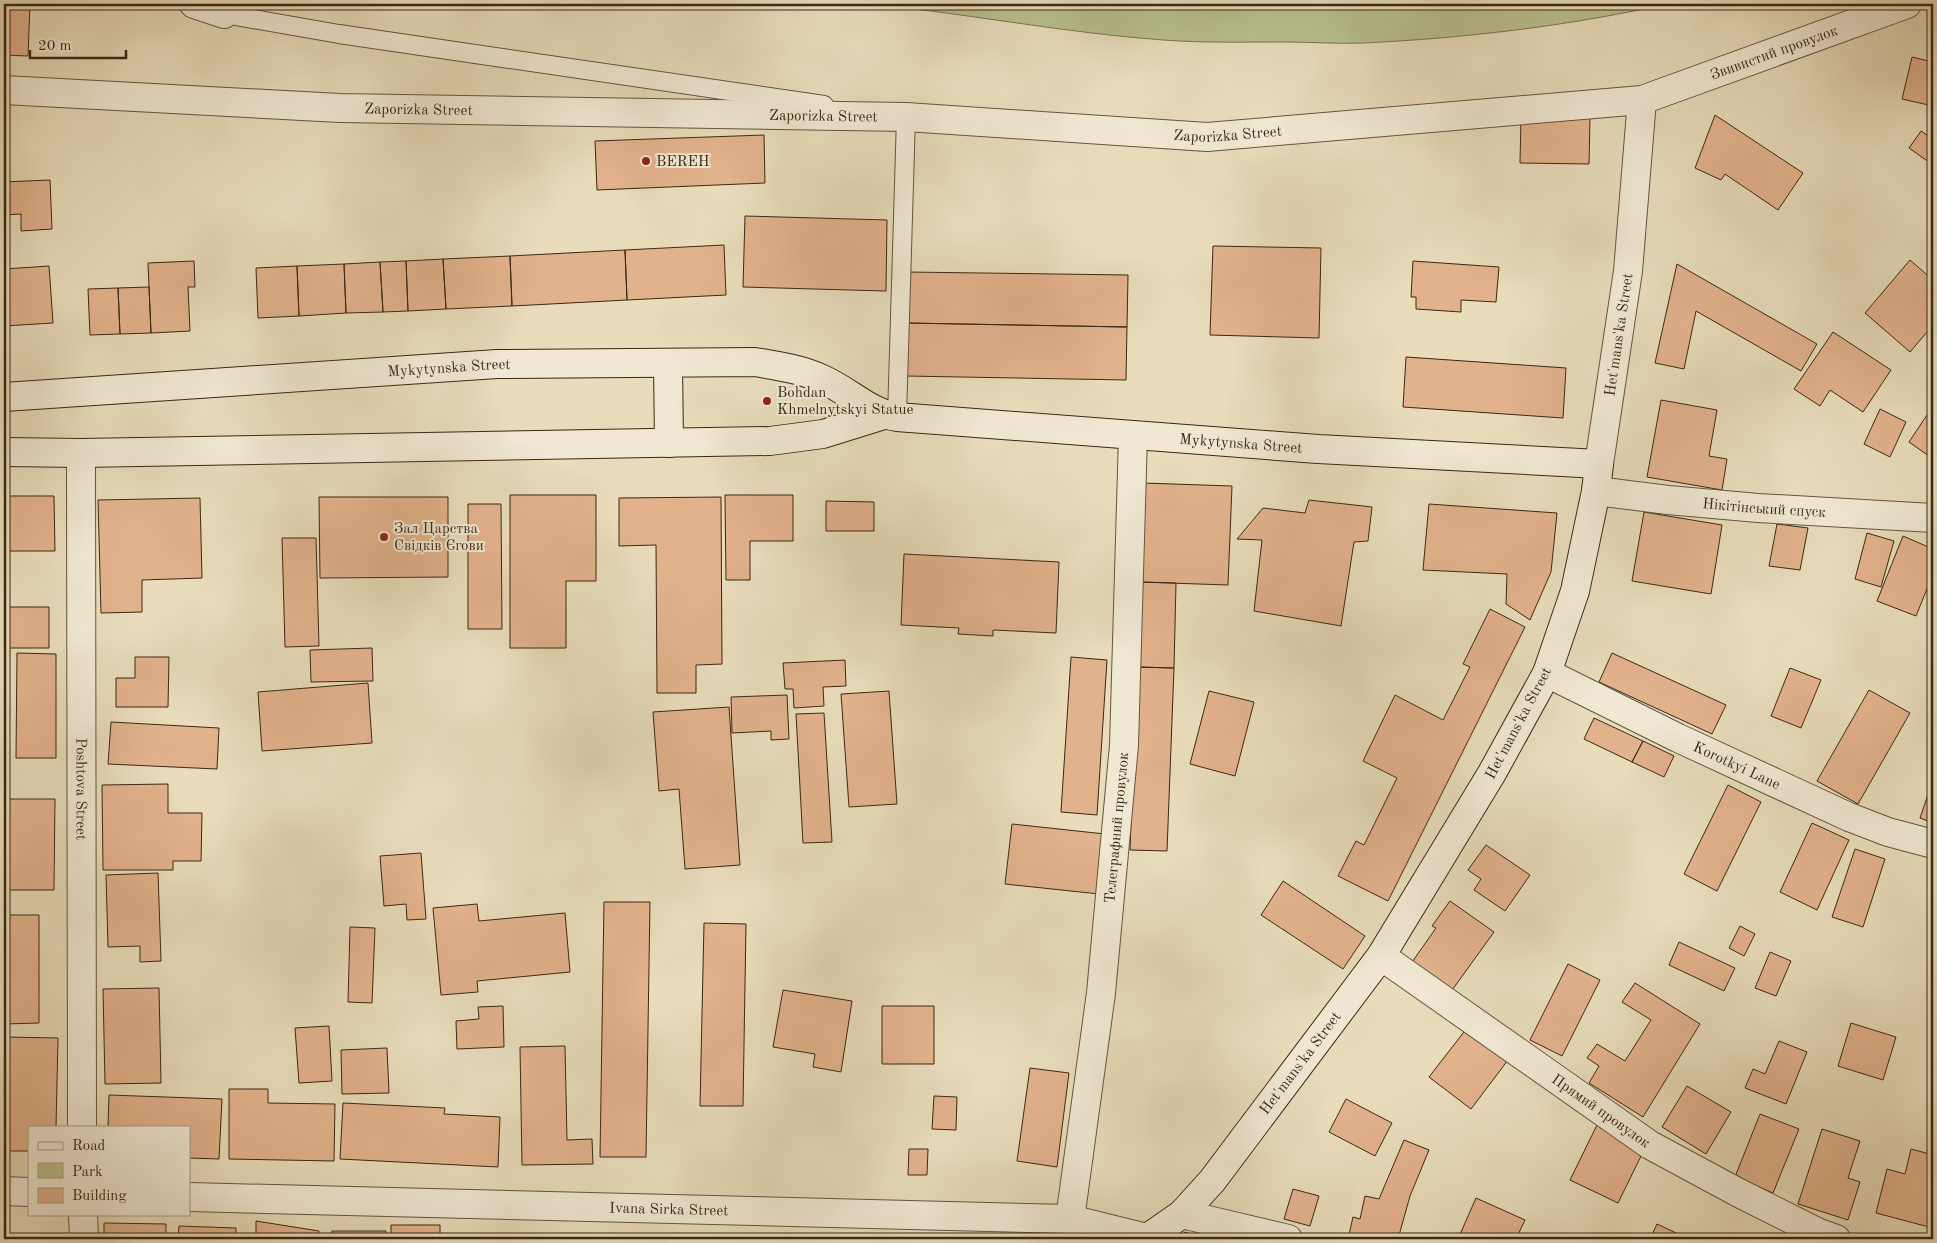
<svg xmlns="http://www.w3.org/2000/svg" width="1937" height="1243" font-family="'Old Standard TT',serif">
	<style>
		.green { fill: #b8c08e; stroke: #7a7450 }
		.building { fill: #e2b28c; stroke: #3b2812 }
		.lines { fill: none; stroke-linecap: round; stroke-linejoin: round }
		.lane-casing { stroke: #66553c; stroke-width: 20 }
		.street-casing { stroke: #66553c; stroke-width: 30 }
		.secondary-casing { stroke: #3b2812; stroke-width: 30 }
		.lane { stroke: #f0e8d3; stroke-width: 18 }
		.street { stroke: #f0e8d3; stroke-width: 28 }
		.secondary { stroke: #f0e8d3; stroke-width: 28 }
		.poi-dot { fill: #8f2418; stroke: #f0e8d3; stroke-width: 2 }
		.labels { text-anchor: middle; stroke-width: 4; stroke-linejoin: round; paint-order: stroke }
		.street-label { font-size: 15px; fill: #3b2812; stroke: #f0e8d3 }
		.poi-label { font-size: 15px; fill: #3b2812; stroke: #f0e8d3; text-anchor: start }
	</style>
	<rect width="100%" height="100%" fill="#e8dcbb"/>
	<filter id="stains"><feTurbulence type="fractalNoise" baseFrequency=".004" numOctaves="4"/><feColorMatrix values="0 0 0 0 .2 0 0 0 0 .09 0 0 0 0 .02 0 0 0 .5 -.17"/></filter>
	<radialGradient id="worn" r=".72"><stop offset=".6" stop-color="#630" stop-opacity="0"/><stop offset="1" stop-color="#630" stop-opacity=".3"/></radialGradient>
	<path class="green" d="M 872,4 L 1667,4 C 1568,26 1466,38 1364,43 C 1338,44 1311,42 1284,42 C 1244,42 1204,43 1163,40 C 1066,33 970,14 872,4 Z"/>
	<path class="building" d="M 4,4 L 30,4 L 28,56 L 4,55 Z
		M 1912,57 L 1933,62 L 1933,106 L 1902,99 Z
		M 1715,115 L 1803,173 L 1778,210 L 1725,174 L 1721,180 L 1695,168 Z
		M 1521,117 L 1590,118 L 1589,164 L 1520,163 Z
		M 1921,131 L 1933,139 L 1933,165 L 1909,148 Z
		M 764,135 L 765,183 L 597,190 L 595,141 Z
		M 50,180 L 52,229 L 21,231 L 21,214 L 4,215 L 4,182 Z
		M 745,216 L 887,220 L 886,291 L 743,287 Z
		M 724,245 L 726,295 L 627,300 L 625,250 Z
		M 1213,246 L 1321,248 L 1319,338 L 1210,335 Z
		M 625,250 L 627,300 L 512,306 L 510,256 Z
		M 510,256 L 512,306 L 446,309 L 443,259 Z
		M 443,259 L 446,309 L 408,311 L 406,261 Z
		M 1910,260 L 1933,280 L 1933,325 L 1910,352 L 1865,313 Z
		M 194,261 L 195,287 L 188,287 L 190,331 L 151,333 L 148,263 Z
		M 406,261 L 408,311 L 383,312 L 380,262 Z
		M 1413,261 L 1499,267 L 1496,302 L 1461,300 L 1461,312 L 1416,309 L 1416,297 L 1411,297 Z
		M 380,262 L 383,312 L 346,313 L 344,264 Z
		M 344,264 L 346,313 L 299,316 L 297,266 Z
		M 1677,264 L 1817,344 L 1801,371 L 1696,311 L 1684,369 L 1655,363 Z
		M 49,266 L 53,323 L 4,326 L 4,269 Z
		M 297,266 L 299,316 L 258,318 L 256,268 Z
		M 908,272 L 1128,275 L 1127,327 L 906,323 Z
		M 149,287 L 151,333 L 120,334 L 118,288 Z
		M 118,288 L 120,334 L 90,335 L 88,289 Z
		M 906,323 L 1127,327 L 1126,380 L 906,376 Z
		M 1833,332 L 1891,370 L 1863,412 L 1830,390 L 1820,406 L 1794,389 Z
		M 1406,357 L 1566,368 L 1563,418 L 1403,407 Z
		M 1661,400 L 1717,410 L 1709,456 L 1727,459 L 1722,490 L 1647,477 Z
		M 1933,406 L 1933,459 L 1909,442 Z
		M 1880,409 L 1906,422 L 1890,457 L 1864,444 Z
		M 1143,483 L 1232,486 L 1228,585 L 1140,582 Z
		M 510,495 L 596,495 L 596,581 L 566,581 L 566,648 L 510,648 Z
		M 725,495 L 793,495 L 793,541 L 750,541 L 750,580 L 726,580 Z
		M 4,496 L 54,496 L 55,551 L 4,551 Z
		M 319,497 L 448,497 L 448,577 L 320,578 Z
		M 721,497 L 722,664 L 696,665 L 696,693 L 657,693 L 656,545 L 619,546 L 619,498 Z
		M 200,498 L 202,578 L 142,580 L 142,612 L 101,613 L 98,500 Z
		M 1309,500 L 1372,507 L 1368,541 L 1354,542 L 1341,626 L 1254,611 L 1262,540 L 1237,539 L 1263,508 L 1305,513 Z
		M 826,501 L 874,502 L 874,531 L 826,531 Z
		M 468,504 L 501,504 L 502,629 L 468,629 Z
		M 1429,504 L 1557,513 L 1551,572 L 1530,620 L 1506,604 L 1507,574 L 1423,570 Z
		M 1644,512 L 1722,525 L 1711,594 L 1632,581 Z
		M 1777,524 L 1808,528 L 1800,570 L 1769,566 Z
		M 1867,533 L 1894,541 L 1881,587 L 1855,579 Z
		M 1903,536 L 1933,549 L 1933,574 L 1916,616 L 1877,601 Z
		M 282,538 L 316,538 L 319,646 L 285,647 Z
		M 904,554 L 1059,562 L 1056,633 L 993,630 L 993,636 L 958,634 L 959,628 L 901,625 Z
		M 1140,582 L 1176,583 L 1174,668 L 1137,667 Z
		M 4,607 L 49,607 L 49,648 L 4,648 Z
		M 1490,609 L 1525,627 L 1388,901 L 1338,876 L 1356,841 L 1364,845 L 1397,778 L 1363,761 L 1395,695 L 1443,720 L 1470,667 L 1463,664 Z
		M 372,648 L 373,681 L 311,682 L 310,650 Z
		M 17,653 L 56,654 L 56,758 L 16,758 Z
		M 1612,653 L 1726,705 L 1712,734 L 1599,682 Z
		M 135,657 L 169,657 L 168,707 L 116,707 L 116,678 L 135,678 Z
		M 1071,657 L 1107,660 L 1097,815 L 1061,812 Z
		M 845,660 L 846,686 L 823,687 L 824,706 L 794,708 L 793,689 L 785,689 L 783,663 Z
		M 1137,667 L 1174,668 L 1167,851 L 1130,850 Z
		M 1790,668 L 1821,680 L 1801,728 L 1771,716 Z
		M 368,683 L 372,743 L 262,751 L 258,692 Z
		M 1869,690 L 1910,713 L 1858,804 L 1817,781 Z
		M 889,691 L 897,804 L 849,807 L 841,694 Z
		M 1209,691 L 1254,702 L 1235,776 L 1190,764 Z
		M 787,695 L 789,739 L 771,740 L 771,731 L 732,733 L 731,697 Z
		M 729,707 L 740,865 L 685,869 L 679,789 L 659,791 L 653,712 Z
		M 824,713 L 832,842 L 803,843 L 796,714 Z
		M 1594,718 L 1643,741 L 1632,762 L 1584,739 Z
		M 111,722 L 219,728 L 217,769 L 108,764 Z
		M 1643,741 L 1674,756 L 1664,777 L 1632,762 Z
		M 1933,780 L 1933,823 L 1920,818 Z
		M 168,784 L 168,813 L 202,813 L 201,861 L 173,861 L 173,870 L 103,870 L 102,785 Z
		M 1728,785 L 1761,802 L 1717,891 L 1684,874 Z
		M 5,799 L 55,799 L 54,890 L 4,890 Z
		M 1812,823 L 1849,840 L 1817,910 L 1780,892 Z
		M 1012,824 L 1105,834 L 1099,894 L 1005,884 Z
		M 1486,845 L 1530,875 L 1505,911 L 1474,890 L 1481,879 L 1468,870 Z
		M 1855,849 L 1885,859 L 1863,927 L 1832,917 Z
		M 421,853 L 426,919 L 407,920 L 406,904 L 384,906 L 380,856 Z
		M 158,873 L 161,961 L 140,962 L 140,946 L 108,947 L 106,875 Z
		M 1283,881 L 1365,936 L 1343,969 L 1261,915 Z
		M 1450,901 L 1494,932 L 1450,993 L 1410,965 L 1436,928 L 1432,926 Z
		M 604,902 L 650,902 L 646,1157 L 600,1157 Z
		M 477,904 L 479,921 L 565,913 L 570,972 L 477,981 L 478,992 L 441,995 L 433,908 Z
		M 4,915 L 39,915 L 39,1023 L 4,1024 Z
		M 704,923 L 746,924 L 743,1106 L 700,1106 Z
		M 1740,926 L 1755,934 L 1744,956 L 1729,948 Z
		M 350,927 L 375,928 L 372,1003 L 348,1002 Z
		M 1679,942 L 1735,968 L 1724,991 L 1669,965 Z
		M 1770,952 L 1791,961 L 1776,996 L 1755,988 Z
		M 1568,964 L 1600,980 L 1562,1056 L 1530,1040 Z
		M 1635,983 L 1700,1024 L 1643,1117 L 1589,1083 L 1599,1066 L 1587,1058 L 1597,1044 L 1625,1061 L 1651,1020 L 1622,1002 Z
		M 159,988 L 161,1083 L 105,1084 L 103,989 Z
		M 783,990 L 852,1001 L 841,1072 L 813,1067 L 815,1054 L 773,1047 Z
		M 503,1006 L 504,1047 L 457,1049 L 456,1021 L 479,1019 L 478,1007 Z
		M 882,1006 L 934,1006 L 934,1064 L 882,1064 Z
		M 1851,1023 L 1896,1037 L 1883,1080 L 1838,1066 Z
		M 329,1026 L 332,1081 L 299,1083 L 295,1028 Z
		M 1467,1028 L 1508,1060 L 1471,1109 L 1429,1077 Z
		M 4,1037 L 58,1038 L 56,1127 L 29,1127 L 29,1151 L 4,1151 Z
		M 1779,1041 L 1807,1052 L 1786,1104 L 1745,1088 L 1753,1069 L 1765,1074 Z
		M 565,1046 L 567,1140 L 592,1139 L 593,1164 L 522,1165 L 520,1047 Z
		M 387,1048 L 389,1093 L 342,1094 L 341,1050 Z
		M 1030,1068 L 1069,1073 L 1057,1167 L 1017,1161 Z
		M 1933,1085 L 1933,1102 L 1928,1101 Z
		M 1687,1086 L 1731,1112 L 1706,1154 L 1662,1127 Z
		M 229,1089 L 268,1089 L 268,1103 L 335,1104 L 334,1161 L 229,1159 Z
		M 109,1095 L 222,1099 L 219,1159 L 189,1158 L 189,1127 L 108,1127 Z
		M 934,1096 L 957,1097 L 956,1130 L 932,1129 Z
		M 1346,1099 L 1392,1123 L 1375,1156 L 1329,1132 Z
		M 343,1103 L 445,1108 L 444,1114 L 500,1117 L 498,1167 L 340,1159 Z
		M 1760,1114 L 1799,1129 L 1773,1193 L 1735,1177 Z
		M 1597,1125 L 1645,1148 L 1618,1203 L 1570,1180 Z
		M 1822,1129 L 1860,1141 L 1848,1178 L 1860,1182 L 1848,1220 L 1798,1204 Z
		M 1404,1140 L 1429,1150 L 1410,1196 L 1398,1239 L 1348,1239 L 1353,1217 L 1360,1219 L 1365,1196 L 1379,1199 Z
		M 909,1149 L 928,1149 L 927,1175 L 908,1175 Z
		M 1911,1149 L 1933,1155 L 1933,1212 L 1929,1227 L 1876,1213 L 1887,1169 L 1905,1174 Z
		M 1293,1189 L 1319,1196 L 1310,1226 L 1284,1219 Z
		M 1476,1198 L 1525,1220 L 1516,1239 L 1458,1239 Z
		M 256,1221 L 319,1231 L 318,1239 L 256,1239 Z
		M 104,1223 L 166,1224 L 166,1239 L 104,1239 Z
		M 1657,1224 L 1689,1239 L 1650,1239 Z
		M 391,1225 L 440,1225 L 440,1239 L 391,1239 Z
		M 179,1226 L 236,1228 L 236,1239 L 178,1239 Z
		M 332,1231 L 386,1231 L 386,1239 L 332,1239 Z
		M 1185,1232 L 1205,1239 L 1181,1239 Z
		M 551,1234 L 593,1238 L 593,1239 L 551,1239 Z
		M 759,1237 L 827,1238 L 827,1239 L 759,1239 Z"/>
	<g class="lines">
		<defs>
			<path id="lane" d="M 224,14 L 339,34 L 824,105
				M 896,116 L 906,117 L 897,417"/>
			<g id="street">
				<path d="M 194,4 L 224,14"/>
				<path id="s1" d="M 4,90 L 340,108 L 906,117 L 1207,137 L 1642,100 L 1907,4"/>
				<path id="s2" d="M 81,453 L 82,1127"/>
				<path id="s3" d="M 1599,464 L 1628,271 L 1642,100"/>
				<path id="s4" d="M 1596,491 L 1668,500 L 1758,508 L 1933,518"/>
				<path id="s5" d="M 1547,673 L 1678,738 L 1849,817 L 1888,832 L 1933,844"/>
				<path id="s6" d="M 1381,956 L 1650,1145 L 1739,1193 L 1819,1233 L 1836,1239"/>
				<path d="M 4,1191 L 29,1192"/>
				<path id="s7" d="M 189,1197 L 1070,1219 L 1147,1238"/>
				<path d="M 83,1214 L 84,1239"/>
				<path d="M 1182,1214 L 1288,1239"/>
				<path id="s8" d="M 1070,1219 L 1101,993 L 1124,745 L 1133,436"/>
			</g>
			<g id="secondary">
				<path d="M 668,363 L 669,443"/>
				<path id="s9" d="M 4,397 L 497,364 L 755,362 C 778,366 801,369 822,379 C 848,390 869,413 897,417 L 1318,449 L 1599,464 L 1596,491 L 1575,591 L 1547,673 L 1492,773 L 1381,956 L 1212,1181 L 1182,1214 L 1146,1239"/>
				<path d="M 4,452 L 81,453 L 770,441 L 823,434 L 884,415"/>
			</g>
		</defs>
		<use href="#lane" class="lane-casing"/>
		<use href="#street" class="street-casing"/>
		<use href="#secondary" class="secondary-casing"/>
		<use href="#lane" class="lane"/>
		<use href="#street" class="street"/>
		<use href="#secondary" class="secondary"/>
	</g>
	<g class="poi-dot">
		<circle cx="646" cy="161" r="5"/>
		<circle cx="767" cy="401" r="5"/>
		<circle cx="384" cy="537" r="5"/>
	</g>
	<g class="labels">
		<g class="street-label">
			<text dy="5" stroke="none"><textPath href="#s1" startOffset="1781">Звивистий провулок</textPath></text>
			<text dy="5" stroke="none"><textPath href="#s1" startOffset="415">Zaporizka Street</textPath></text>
			<text dy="5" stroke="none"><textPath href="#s1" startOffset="820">Zaporizka Street</textPath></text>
			<text dy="5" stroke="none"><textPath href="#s1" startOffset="1225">Zaporizka Street</textPath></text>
			<text dy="5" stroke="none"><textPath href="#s3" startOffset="131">Het'mans'ka Street</textPath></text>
			<text dy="5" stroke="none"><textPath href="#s9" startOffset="446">Mykytynska Street</textPath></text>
			<text dy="5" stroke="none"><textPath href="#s9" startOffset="1251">Mykytynska Street</textPath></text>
			<text dy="5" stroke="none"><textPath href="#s4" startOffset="169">Нікітінський спуск</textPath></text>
			<text transform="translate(1518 723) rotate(-62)" y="5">Het'mans'ka Street</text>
			<text dy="5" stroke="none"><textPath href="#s5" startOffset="211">Korotkyi Lane</textPath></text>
			<text dy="5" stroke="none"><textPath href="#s2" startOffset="336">Poshtova Street</textPath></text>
			<text dy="5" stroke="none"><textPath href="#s8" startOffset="394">Телеграфний провулок</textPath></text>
			<text transform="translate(1300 1063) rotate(-53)" y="5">Het'mans'ka Street</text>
			<text dy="5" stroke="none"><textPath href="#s6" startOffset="269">Прямий провулок</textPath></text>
			<text dy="5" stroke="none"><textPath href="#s7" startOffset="480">Ivana Sirka Street</textPath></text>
		</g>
		<g class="poi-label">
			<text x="656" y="166">BEREH</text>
			<text x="777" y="397">Bohdan<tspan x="777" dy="17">Khmelnytskyi Statue</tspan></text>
			<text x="394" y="533">Зал Царства<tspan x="394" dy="17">Свідків Єгови</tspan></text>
		</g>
	</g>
	<rect width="1937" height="1243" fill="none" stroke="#e8dcbb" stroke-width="20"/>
	<rect x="5" y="5" width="1927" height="1233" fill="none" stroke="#3b2812" stroke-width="2.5"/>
	<rect x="10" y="10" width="1917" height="1223" fill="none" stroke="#3b2812"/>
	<rect x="28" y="1126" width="162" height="90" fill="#f0e8d3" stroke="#a89b86"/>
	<rect x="38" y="1142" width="25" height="8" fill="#f0e8d3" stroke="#a89b86"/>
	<text x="72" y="1150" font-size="15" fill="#3b2812">Road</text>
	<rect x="38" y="1163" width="25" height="15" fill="#b8c08e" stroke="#a89b86"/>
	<text x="72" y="1176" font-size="15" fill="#3b2812">Park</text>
	<rect x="38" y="1188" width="25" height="15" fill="#e2b28c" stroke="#a89b86"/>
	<text x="72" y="1200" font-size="15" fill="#3b2812">Building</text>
	<path d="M30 50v8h96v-8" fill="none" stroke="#3b2812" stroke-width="2.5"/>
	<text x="38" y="50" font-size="15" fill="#3b2812" stroke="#f0e8d3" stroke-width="4" paint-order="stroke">20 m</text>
	<rect width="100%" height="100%" filter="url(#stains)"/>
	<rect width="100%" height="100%" fill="url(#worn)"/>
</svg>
